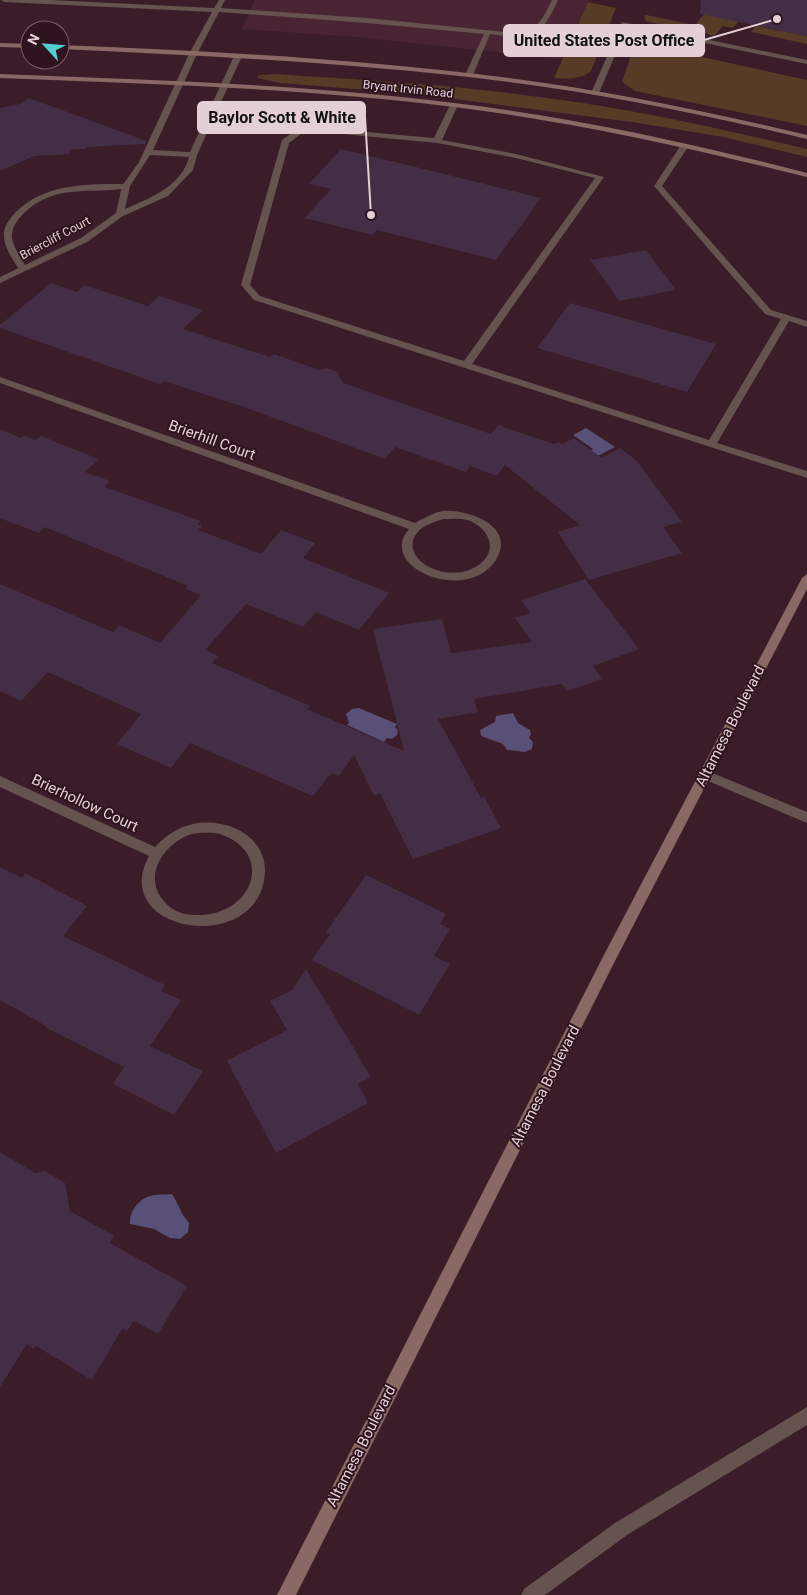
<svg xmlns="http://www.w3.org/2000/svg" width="807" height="1595" font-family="Roboto,sans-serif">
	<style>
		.built { fill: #492533 }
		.green { fill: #563b26 }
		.water { fill: #585076 }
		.building { fill: #432e45 }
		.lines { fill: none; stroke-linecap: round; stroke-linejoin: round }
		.lane { fill: #66524f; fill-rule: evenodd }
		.street { fill: #66524f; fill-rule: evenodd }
		.secondary { fill: #896964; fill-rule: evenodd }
		.labels { text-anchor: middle; stroke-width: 4; stroke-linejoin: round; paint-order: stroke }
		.far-street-label { font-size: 12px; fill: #e3cfd5; stroke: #2f131e }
		.street-label { font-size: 15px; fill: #e3cfd5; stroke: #2f131e }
		.leader { fill: none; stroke: #e3cfd5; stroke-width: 2 }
		.callout-dot { fill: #e3cfd5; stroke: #2f131e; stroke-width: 2 }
		.callout { fill: #e3cfd5; stroke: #e3cfd5; stroke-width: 2 }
		.callout-label { font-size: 16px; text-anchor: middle; font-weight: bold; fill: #111 }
	</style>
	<rect width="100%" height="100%" fill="#3a1d28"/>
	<path class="built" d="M 255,0 L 589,0 L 562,59 L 357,37 L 242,29 Z"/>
	<path class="green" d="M 588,2 L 616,8 L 591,71 C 581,80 566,79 554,78 Z
		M 710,7 L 744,14 L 733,28 L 723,26 L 715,35 L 711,35 L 654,23 L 646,21 L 644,17 L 646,15 L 695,25 Z
		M 756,26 L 807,36 L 807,44 L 751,32 Z
		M 645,36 L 707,49 L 702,57 L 807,80 L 807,126 L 635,91 L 622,82 L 637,37 Z
		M 274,74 C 365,80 456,85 547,98 C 634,109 721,129 807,149 L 807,157 L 723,137 L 632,122 L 416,94 L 281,83 L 257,78 L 259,75 Z"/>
	<path class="water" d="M 586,428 L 615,447 L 594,458 L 587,453 L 593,449 L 573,435 Z
		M 359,708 L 397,724 L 395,727 L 398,730 L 397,735 L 392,739 L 387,738 L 384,742 L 347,725 L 349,723 L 346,714 L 352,709 Z
		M 513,713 L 518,723 L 530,730 L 531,734 L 529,738 L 533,742 L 532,749 L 525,752 L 507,750 L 503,744 L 481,736 L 480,730 L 495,722 L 496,716 Z
		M 172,1194 C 179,1205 181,1214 189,1223 L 188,1232 L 180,1239 L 170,1238 L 154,1229 L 130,1224 C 129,1213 136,1202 147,1197 C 153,1194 165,1195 172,1194 Z"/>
	<path class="building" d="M 701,0 L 807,0 L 807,36 L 700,14 Z
		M 29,98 L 147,141 L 145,144 L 86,147 L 86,149 L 69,150 L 69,154 L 34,156 L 0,171 L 0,108 L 20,104 Z
		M 341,149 L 428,170 L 541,198 L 496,260 L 377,230 L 373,235 L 305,218 L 331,189 L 309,184 Z
		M 646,250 L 676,290 L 619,301 L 590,260 Z
		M 51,283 L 77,292 L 84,285 L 148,306 L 159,296 L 203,310 L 183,329 L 270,357 L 274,354 L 319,370 L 326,368 L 337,372 L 343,383 L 491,434 L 498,425 L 554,444 L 559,442 L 562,444 L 574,438 L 602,458 L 620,448 L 636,460 L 682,522 L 663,527 L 682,553 L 589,580 L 558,532 L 580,525 L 505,465 L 497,476 L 470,466 L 466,472 L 395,447 L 385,459 L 247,408 L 164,381 L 160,384 L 0,328 L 0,325 Z
		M 570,303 L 716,344 L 687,392 L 537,348 Z
		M 0,429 L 21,438 L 24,436 L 35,440 L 41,436 L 98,459 L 85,472 L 110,481 L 105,487 L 201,521 L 198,524 L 202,526 L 198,530 L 261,554 L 281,530 L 315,543 L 303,558 L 389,593 L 359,630 L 316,612 L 303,627 L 246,604 L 205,650 L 218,656 L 212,663 L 310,706 L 307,709 L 404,751 L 373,629 L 442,619 L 451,653 L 532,642 L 515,618 L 530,613 L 521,600 L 585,579 L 639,649 L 593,666 L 602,679 L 567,691 L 562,684 L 474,699 L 478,712 L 438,719 L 481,798 L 484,796 L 501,828 L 413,859 L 380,793 L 374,796 L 354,755 L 339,776 L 331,773 L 313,796 L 190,743 L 171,768 L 117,744 L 141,714 L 48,672 L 21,701 L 0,691 L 0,584 L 113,632 L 119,625 L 160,643 L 201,595 L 186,589 L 188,586 L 45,527 L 39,533 L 0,518 Z
		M 0,867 L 22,878 L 25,873 L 87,906 L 63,936 L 165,985 L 161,991 L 181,1000 L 150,1046 L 203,1071 L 174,1115 L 113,1084 L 124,1067 L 45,1027 L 46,1026 L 0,1000 Z
		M 366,875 L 446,914 L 440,924 L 450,929 L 434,956 L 450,964 L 419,1015 L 312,960 L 330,934 L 326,932 Z
		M 306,969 L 371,1077 L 358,1084 L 368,1103 L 276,1153 L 227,1061 L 287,1030 L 270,1001 L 292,990 Z
		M 0,1152 L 35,1173 L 45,1171 L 65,1183 L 70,1211 L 114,1236 L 110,1243 L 187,1286 L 158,1334 L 134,1321 L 127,1331 L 122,1329 L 92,1380 L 36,1346 L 34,1349 L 27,1344 L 0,1387 Z"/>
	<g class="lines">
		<path class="lane" d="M 1,0 L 51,0 L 214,8 L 219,0 L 225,0 L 221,8 L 367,18 L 516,33 C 538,31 543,18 552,0 L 558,0 C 541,38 532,40 490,34 L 473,75 L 469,77 L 465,75 L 484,34 L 367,23 L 219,12 L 197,54 L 193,56 L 189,54 L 212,12 L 4,2 Z
			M 622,22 L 807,60 L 807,64 L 627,27 L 599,93 L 592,95 L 591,93 Z
			M 451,103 L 458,105 L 442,140 L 516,154 L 604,177 L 472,364 L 709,440 L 781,319 L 765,314 L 654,186 L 681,145 L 687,145 L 688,147 L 662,186 L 771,310 L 807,321 L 807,327 L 789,321 L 717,443 L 807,471 L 807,478 L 254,300 L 241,285 L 282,140 L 296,130 L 321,128 L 434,138 ZM 321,132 L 437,143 L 516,158 L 595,178 L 464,361 L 260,296 L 250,285 L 289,143 L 301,134 Z
			M 126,184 L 129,184 L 129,188 C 90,195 56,182 23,214 C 17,220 11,229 12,238 C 14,249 22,259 27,269 L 20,271 C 14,261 4,248 4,236 C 3,227 10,218 16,212 C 45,183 88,184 126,184 Z
			M 705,770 L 807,812 L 807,823 L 701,778 L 699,775 L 701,772 Z
			M 807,1407 L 807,1425 L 627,1535 L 545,1595 L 521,1595 L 524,1589 L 615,1523 Z"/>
		<path class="street" d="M 190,52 L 197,54 L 153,150 L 190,152 L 234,56 L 238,54 L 242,56 L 197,155 L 193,170 L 168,196 L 123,216 L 87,242 L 0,283 L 0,277 L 81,238 L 116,213 L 122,186 L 139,162 ZM 150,155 L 189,157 C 182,186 150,198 125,209 L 130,186 Z
			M 0,377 L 415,523 C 422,519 434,512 443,511 C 468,509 515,526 497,558 C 470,606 375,568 409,529 L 0,383 ZM 443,519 C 451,519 459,518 467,520 C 487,526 499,548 481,563 C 449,590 389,555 422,528 C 428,524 437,521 443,519 Z
			M 0,776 L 155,847 C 165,836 178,827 193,824 C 225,817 266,835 265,872 C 261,957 107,934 149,856 L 0,787 ZM 216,833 C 276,849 255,915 199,915 C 188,915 179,914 170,907 C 140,883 159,847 189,835 C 197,832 207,833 216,833 Z"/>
		<path class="secondary" d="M 0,43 L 30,44 L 30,48 L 0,47 Z
			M 60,45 C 210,51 360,59 509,78 C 610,91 709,112 807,135 L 807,139 C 709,116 610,95 509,82 C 360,63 210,56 60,49 Z
			M 0,74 C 151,80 303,84 454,103 C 573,117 691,143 807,173 L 807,177 C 690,148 573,122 454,107 C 303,88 151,84 0,78 Z
			M 807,574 L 807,589 L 616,959 L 296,1595 L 277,1595 L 606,951 L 802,578 Z"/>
	</g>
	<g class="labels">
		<g class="far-street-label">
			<text transform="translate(408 89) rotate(6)" y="4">Bryant Irvin Road</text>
			<text transform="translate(55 238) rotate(-28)" y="4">Briercliff Court</text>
		</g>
		<g class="street-label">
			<text transform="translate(212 440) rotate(20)" y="5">Brierhill Court</text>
			<text transform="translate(730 726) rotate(-63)" y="5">Altamesa Boulevard</text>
			<text transform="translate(85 803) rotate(25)" y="5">Brierhollow Court</text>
			<text transform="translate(545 1086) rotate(-63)" y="5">Altamesa Boulevard</text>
			<text transform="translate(361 1446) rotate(-63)" y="5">Altamesa Boulevard</text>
		</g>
	</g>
	<path class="leader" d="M777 19L704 40M371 215L365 117"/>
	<g class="callout-dot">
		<circle cx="777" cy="19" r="5"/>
		<circle cx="371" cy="215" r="5"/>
	</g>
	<g class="callout">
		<rect x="504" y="25" width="200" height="31" rx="5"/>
		<rect x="198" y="102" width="167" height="31" rx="5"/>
	</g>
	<g class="callout-label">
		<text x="604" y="46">United States Post Office</text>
		<text x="282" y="123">Baylor Scott &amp; White</text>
	</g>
	<g transform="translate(45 45) rotate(296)"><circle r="24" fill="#2f131e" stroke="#775e67"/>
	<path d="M0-4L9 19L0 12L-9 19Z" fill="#52cdd0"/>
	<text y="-8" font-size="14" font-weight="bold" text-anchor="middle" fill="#e3cfd5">N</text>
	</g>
</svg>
